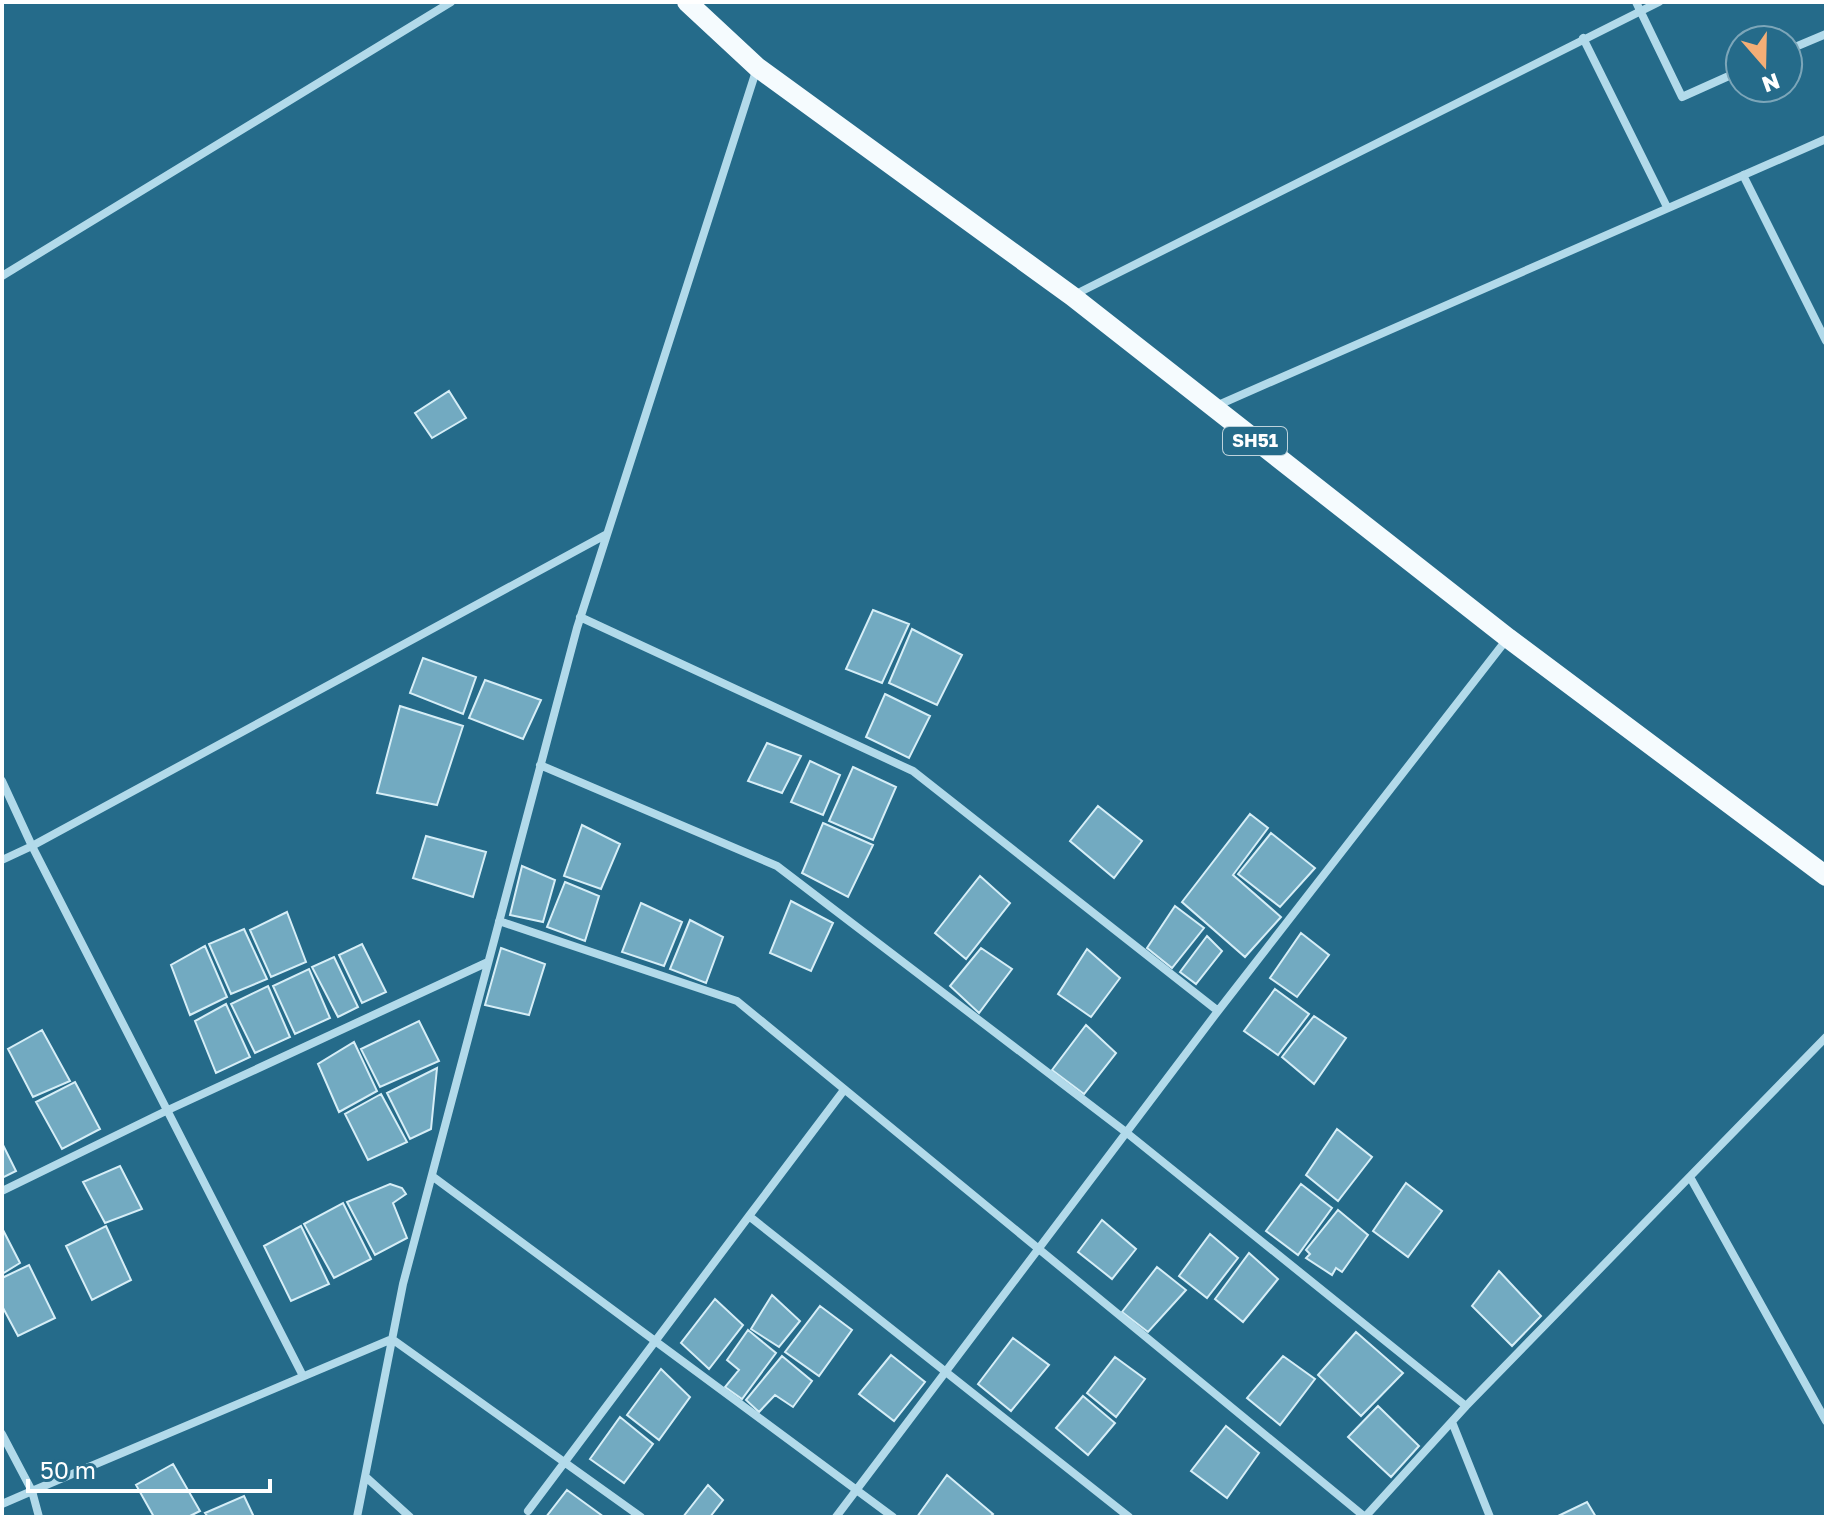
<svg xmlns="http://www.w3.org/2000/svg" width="1828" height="1519" font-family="'Golos Text',sans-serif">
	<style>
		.building { fill: #72aac1; stroke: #d6eef7; stroke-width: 2 }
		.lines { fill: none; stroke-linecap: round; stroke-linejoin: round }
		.street { stroke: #b2daea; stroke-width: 8 }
		.primary { stroke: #f5fbfe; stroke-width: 20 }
		.labels { text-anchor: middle; stroke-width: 8; stroke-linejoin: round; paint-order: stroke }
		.shield { fill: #256b8a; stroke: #bed3dc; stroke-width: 2 }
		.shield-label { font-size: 18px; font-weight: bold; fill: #fff }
	</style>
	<rect width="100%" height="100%" fill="#256b8a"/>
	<path class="building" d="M 449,391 L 466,418 L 432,438 L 415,413 Z
		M 873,610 L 909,624 L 882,683 L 846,669 Z
		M 912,629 L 962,655 L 937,705 L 889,683 Z
		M 423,658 L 476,677 L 463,714 L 410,693 Z
		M 485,680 L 541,700 L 523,739 L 469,718 Z
		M 885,694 L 930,716 L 909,758 L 866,737 Z
		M 400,706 L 463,726 L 437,805 L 377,793 Z
		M 767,743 L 801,756 L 782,793 L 748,781 Z
		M 810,761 L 840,775 L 823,815 L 791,802 Z
		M 853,767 L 896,787 L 873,840 L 829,821 Z
		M 1098,806 L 1142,841 L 1114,878 L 1070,841 Z
		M 1250,814 L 1268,828 L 1233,875 L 1281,917 L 1245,957 L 1182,902 Z
		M 823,823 L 873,845 L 848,897 L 802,873 Z
		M 582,825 L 620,844 L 601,889 L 564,876 Z
		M 1271,833 L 1315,868 L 1280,907 L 1238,874 Z
		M 426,836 L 486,852 L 473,897 L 413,878 Z
		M 522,866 L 555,880 L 543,922 L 510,915 Z
		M 980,876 L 1010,903 L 966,959 L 935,933 Z
		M 565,882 L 599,896 L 585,941 L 547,927 Z
		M 791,901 L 833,923 L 811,971 L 770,953 Z
		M 641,903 L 682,922 L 664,966 L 622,952 Z
		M 1175,906 L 1204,928 L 1172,968 L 1147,948 Z
		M 287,912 L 306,962 L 271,977 L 250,930 Z
		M 690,920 L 723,937 L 706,983 L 670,969 Z
		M 244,929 L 267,979 L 231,994 L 209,944 Z
		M 1301,933 L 1329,955 L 1297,997 L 1270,978 Z
		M 1207,936 L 1222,951 L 1196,984 L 1180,972 Z
		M 362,944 L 386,992 L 362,1003 L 339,955 Z
		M 205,946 L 227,997 L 190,1015 L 171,965 Z
		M 501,948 L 545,964 L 529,1015 L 485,1005 Z
		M 981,948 L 1012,969 L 979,1013 L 950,986 Z
		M 1087,949 L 1120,978 L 1091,1017 L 1058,994 Z
		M 334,957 L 358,1007 L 338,1017 L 312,967 Z
		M 309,969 L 330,1018 L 295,1034 L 273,986 Z
		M 268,986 L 290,1037 L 255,1053 L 231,1004 Z
		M 1275,989 L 1309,1014 L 1278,1055 L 1244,1031 Z
		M 226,1004 L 250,1057 L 216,1073 L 195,1021 Z
		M 1314,1016 L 1346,1038 L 1314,1084 L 1282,1057 Z
		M 419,1021 L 439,1061 L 380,1087 L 361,1049 Z
		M 1086,1025 L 1116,1053 L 1084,1094 L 1052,1070 Z
		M 42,1030 L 70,1081 L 33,1097 L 8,1049 Z
		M 354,1042 L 377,1091 L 339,1112 L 318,1064 Z
		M 437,1068 L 431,1129 L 410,1139 L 387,1093 Z
		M 75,1082 L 100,1129 L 62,1149 L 36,1102 Z
		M 381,1094 L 407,1142 L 368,1160 L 345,1114 Z
		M 1337,1129 L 1372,1157 L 1338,1201 L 1306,1175 Z
		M 2,1143 L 16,1171 L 2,1178 Z
		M 120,1166 L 142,1209 L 105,1223 L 83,1182 Z
		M 1406,1183 L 1442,1211 L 1408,1257 L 1373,1231 Z
		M 390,1184 L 402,1188 L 406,1194 L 393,1203 L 407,1238 L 375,1255 L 347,1202 Z
		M 1301,1184 L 1332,1208 L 1298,1255 L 1266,1231 Z
		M 343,1203 L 371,1259 L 334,1278 L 304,1224 Z
		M 1338,1210 L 1368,1235 L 1342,1272 L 1336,1268 L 1332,1275 L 1306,1258 L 1310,1254 L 1306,1250 Z
		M 1102,1220 L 1136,1249 L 1112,1279 L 1078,1252 Z
		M 106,1226 L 131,1280 L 92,1300 L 66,1246 Z
		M 301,1226 L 329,1284 L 291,1301 L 264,1246 Z
		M 2,1228 L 20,1263 L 2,1274 Z
		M 1210,1234 L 1238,1258 L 1207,1298 L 1179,1276 Z
		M 1249,1253 L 1278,1279 L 1243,1322 L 1215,1299 Z
		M 29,1265 L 55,1318 L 18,1336 L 2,1306 L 2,1278 Z
		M 1157,1267 L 1186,1290 L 1148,1332 L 1122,1312 Z
		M 1499,1271 L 1541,1316 L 1512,1346 L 1472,1306 Z
		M 772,1295 L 800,1321 L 779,1347 L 751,1329 Z
		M 715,1299 L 743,1325 L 709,1369 L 681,1343 Z
		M 820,1306 L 852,1330 L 819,1376 L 785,1352 Z
		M 748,1330 L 776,1353 L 742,1399 L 725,1387 L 739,1370 L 727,1360 Z
		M 1356,1332 L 1403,1373 L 1361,1416 L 1318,1375 Z
		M 1013,1338 L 1049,1365 L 1011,1411 L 978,1384 Z
		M 891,1355 L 925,1382 L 894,1421 L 859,1394 Z
		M 782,1356 L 812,1381 L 793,1407 L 775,1395 L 759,1412 L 746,1400 Z
		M 1283,1356 L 1315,1379 L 1280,1425 L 1247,1398 Z
		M 1115,1357 L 1145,1379 L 1116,1417 L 1087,1393 Z
		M 661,1369 L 690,1397 L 659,1440 L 627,1415 Z
		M 1083,1396 L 1115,1423 L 1088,1455 L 1056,1428 Z
		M 1378,1406 L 1419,1446 L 1391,1477 L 1348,1437 Z
		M 620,1417 L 653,1444 L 624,1483 L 590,1459 Z
		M 1226,1426 L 1259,1453 L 1227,1498 L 1191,1471 Z
		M 173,1464 L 200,1511 L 188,1517 L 154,1517 L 136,1485 Z
		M 947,1475 L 993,1514 L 990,1517 L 917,1517 Z
		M 708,1485 L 723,1500 L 710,1517 L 683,1517 Z
		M 567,1490 L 604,1517 L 546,1517 Z
		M 244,1496 L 254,1517 L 208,1517 L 205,1513 Z
		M 1587,1502 L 1596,1517 L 1556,1517 Z"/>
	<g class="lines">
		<path class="street" d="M 1636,2 L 1682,97 L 1740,71
			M 1583,38 L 1667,207
			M 1788,50 L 1826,34
			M 1743,175 L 1826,341
			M 2,276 L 451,2
			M 1074,295 L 1659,2
			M 1216,406 L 1826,139
			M 580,617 L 913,771 L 1218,1011
			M 540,765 L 777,866 L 1127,1133 L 1466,1406
			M 2,781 L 32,846 L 607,534
			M 2,860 L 32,846 L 303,1376
			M 499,921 L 737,1001 L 1365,1517
			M 844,1090 L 749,1216 L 1129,1517
			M 432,1176 L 893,1517
			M 1690,1177 L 1826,1421
			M 2,1191 L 168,1110 L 488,962
			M 1452,1422 L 1490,1517
			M 2,1434 L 32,1491 L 2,1504
			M 367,1478 L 410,1517
			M 528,1511 L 749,1216
			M 39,1517 L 32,1491 L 392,1339 L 641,1517
			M 357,1517 L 403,1284 L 577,628 L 757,68
			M 836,1517 L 1218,1011 L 1507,639
			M 1365,1517 L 1466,1406 L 1826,1037"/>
		<path class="primary" d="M 687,2 L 757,67 L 1072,296 L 1508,638 L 1826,876"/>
	</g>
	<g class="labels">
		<rect class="shield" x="1223" y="427" width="64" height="28" rx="6"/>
		<g class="shield-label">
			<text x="1255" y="447">SH51</text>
		</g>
	</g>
	<rect width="1828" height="1519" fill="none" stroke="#ffffff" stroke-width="8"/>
	<g transform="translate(1764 64) rotate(160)"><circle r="38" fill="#256b8a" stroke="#7ca6b9" stroke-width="2"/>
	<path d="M0-6L14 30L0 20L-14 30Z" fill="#f4ae76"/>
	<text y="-12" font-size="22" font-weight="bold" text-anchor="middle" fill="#ffffff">N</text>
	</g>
	<path d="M28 1479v12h242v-12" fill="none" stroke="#ffffff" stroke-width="4"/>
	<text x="40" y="1479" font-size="24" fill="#ffffff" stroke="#256b8a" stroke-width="6" paint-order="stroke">50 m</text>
</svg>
